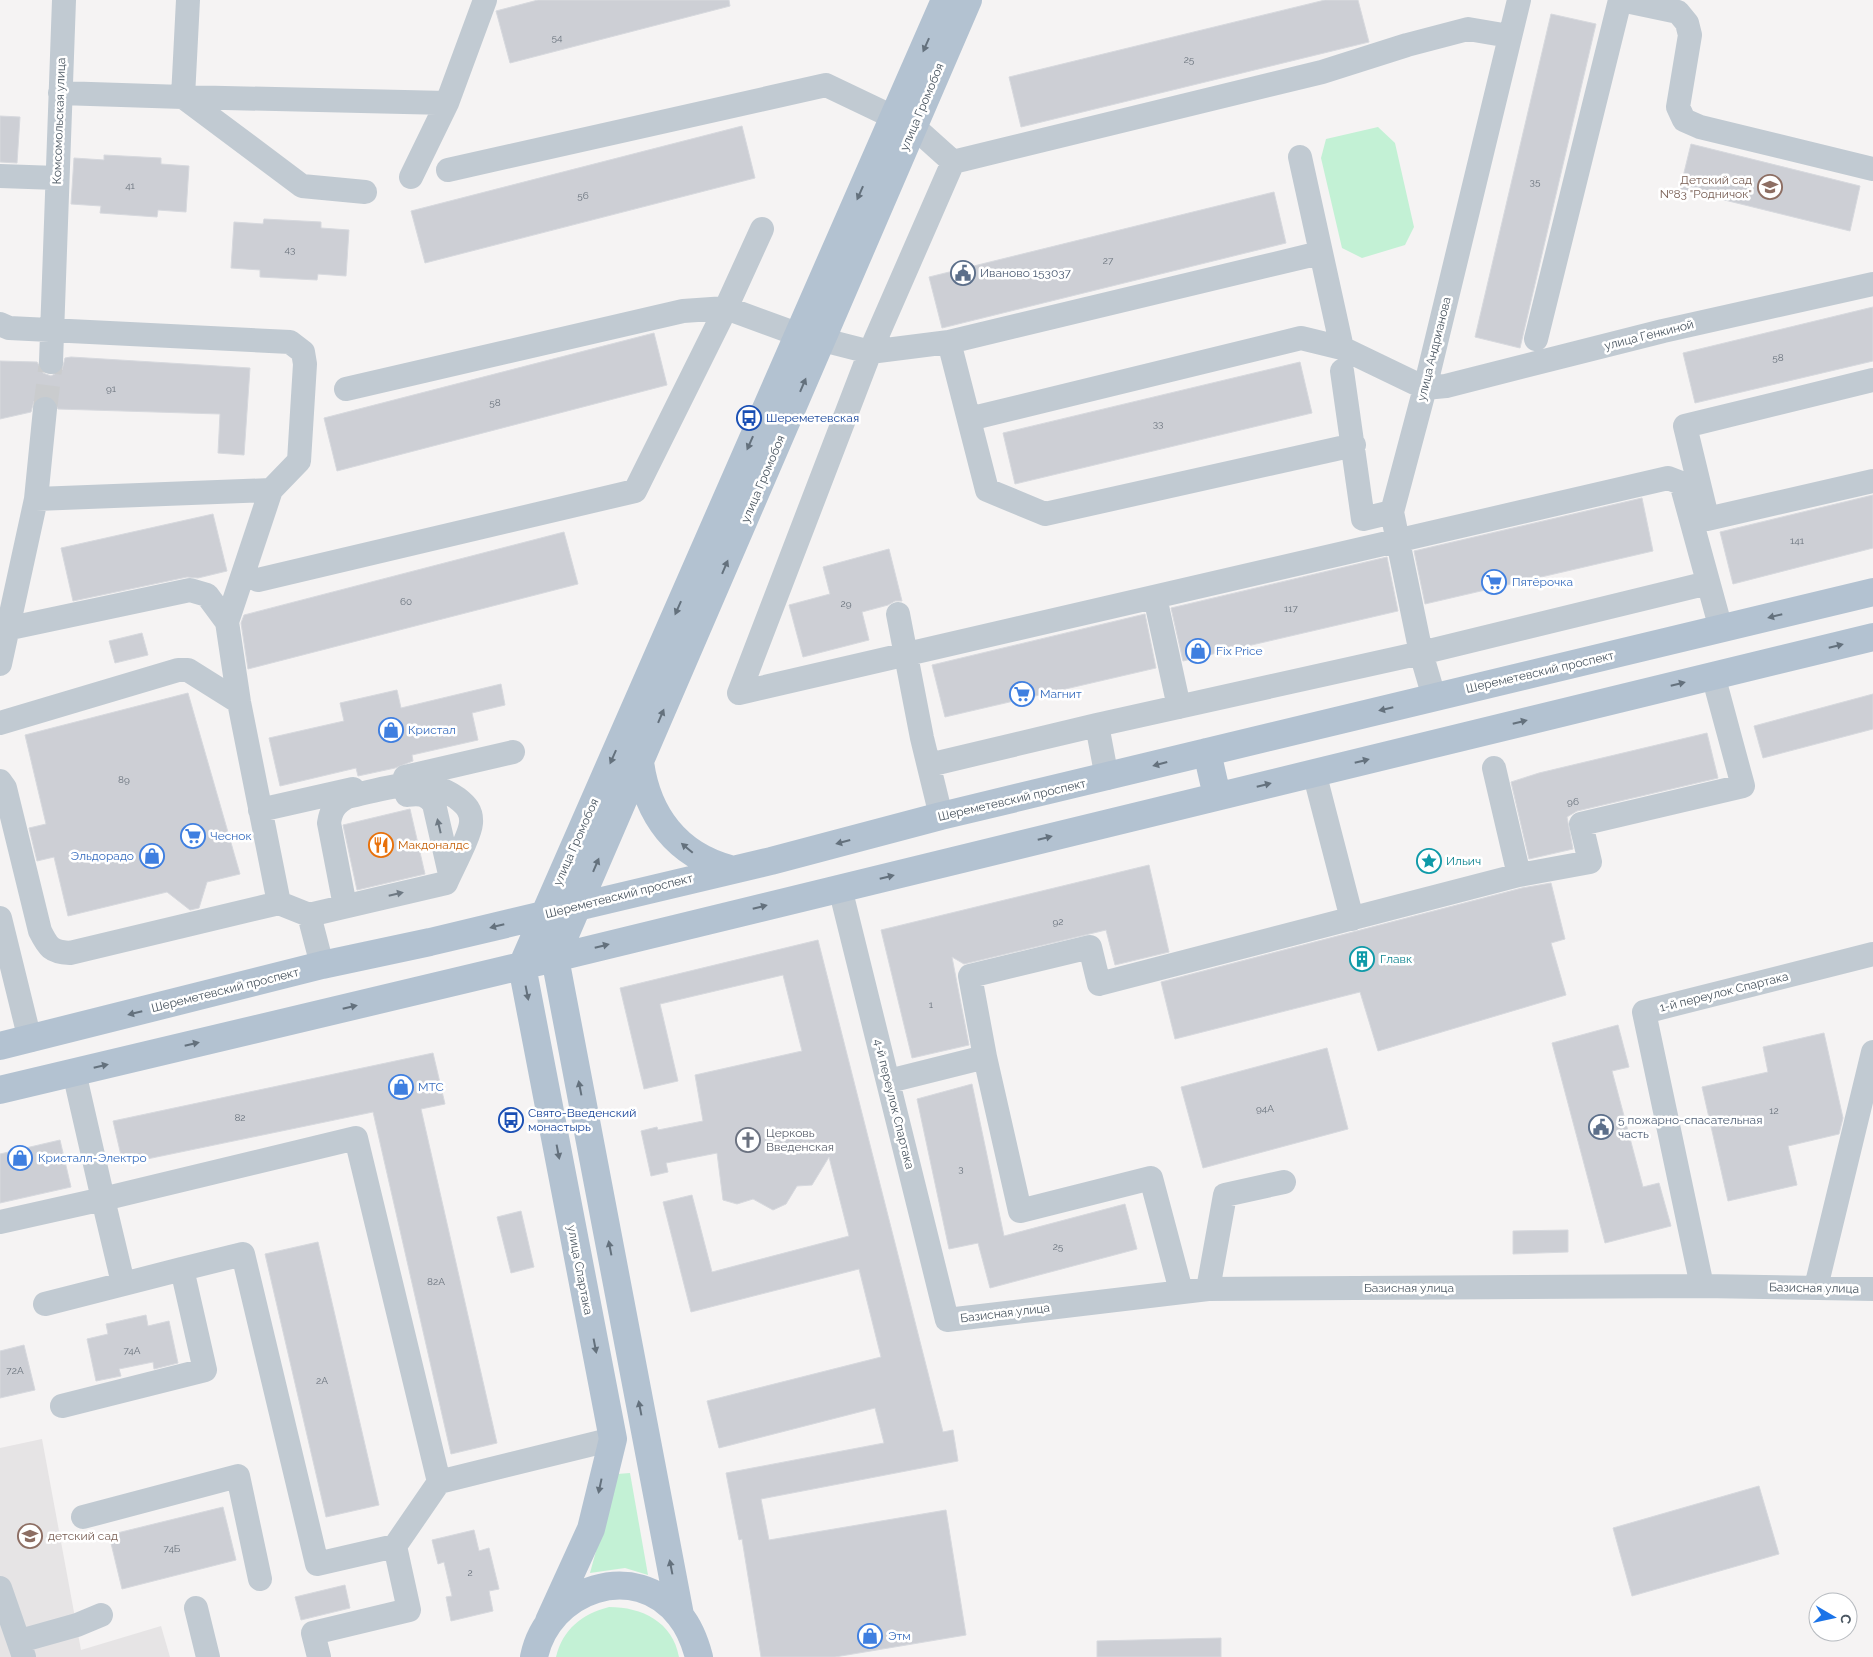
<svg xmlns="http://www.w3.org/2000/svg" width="1873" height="1657" font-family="Raleway,sans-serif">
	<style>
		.education { fill: #e6e4e5 }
		.green { fill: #c3f1d5 }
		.building { fill: #cdcfd5; stroke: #d7d9de }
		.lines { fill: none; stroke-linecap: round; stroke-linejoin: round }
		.minor-tunnel { stroke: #caccce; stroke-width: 24; stroke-dasharray: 24 12; stroke-linecap: butt }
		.minor { stroke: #c1cad2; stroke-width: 24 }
		.major { stroke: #b3c2d1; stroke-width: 28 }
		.oneway { fill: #64717d }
		.oneway2 { fill: #6e7983 }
		.labels { text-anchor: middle; stroke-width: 5; stroke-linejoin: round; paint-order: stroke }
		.number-label { font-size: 10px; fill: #6b747e }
		.street-label { font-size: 12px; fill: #4a5661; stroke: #fff }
		.education-label { font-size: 12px; fill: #785e54; stroke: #fff; text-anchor: end }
		.service-label { font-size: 12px; fill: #4e5e75; stroke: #fff; text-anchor: start }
		.transit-label { font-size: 12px; fill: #164399; stroke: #fff; text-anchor: start }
		.shop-label { font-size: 12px; fill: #366cbe; stroke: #fff; text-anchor: start }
		.food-label { font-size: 12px; fill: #c56008; stroke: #fff; text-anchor: start }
		.culture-label { font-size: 12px; fill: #0d838f; stroke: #fff; text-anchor: start }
		.worship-label { font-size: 12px; fill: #5b616d; stroke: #fff; text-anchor: start }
	</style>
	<rect width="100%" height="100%" fill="#f5f3f3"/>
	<path class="education" d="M 42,1439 L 81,1650 L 161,1626 L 170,1657 L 0,1657 L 0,1448 Z"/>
	<path class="green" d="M 1378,127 L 1395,143 L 1414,227 L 1405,245 L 1362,258 L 1342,248 L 1321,158 L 1326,139 Z
		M 630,1473 L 648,1575 L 625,1568 L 590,1573 L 617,1474 Z
		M 609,1607 C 642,1607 673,1622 679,1657 L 556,1657 C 563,1629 582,1614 609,1607 Z"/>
	<path class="building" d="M 538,0 L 729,0 L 730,6 L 510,63 L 496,11 Z
		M 1325,0 L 1358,0 L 1369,42 L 1021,127 L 1009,77 Z
		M 1551,14 L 1596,24 L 1520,348 L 1475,337 Z
		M 0,116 L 20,117 L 17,163 L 0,162 Z
		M 742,126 L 755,178 L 425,263 L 411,211 Z
		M 1691,144 L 1860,186 L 1850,231 L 1680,189 Z
		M 104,155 L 161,158 L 161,164 L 189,166 L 186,212 L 158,210 L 157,217 L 100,213 L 101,206 L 71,204 L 74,158 L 104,160 Z
		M 1274,192 L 1286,243 L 942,328 L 929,277 Z
		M 264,219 L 321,222 L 321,228 L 349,230 L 346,276 L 318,274 L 317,280 L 260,277 L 260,270 L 231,268 L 234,222 L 263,224 Z
		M 1873,307 L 1873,361 L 1695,403 L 1683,353 Z
		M 654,333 L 667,385 L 337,471 L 324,418 Z
		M 71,357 L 250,368 L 244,455 L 218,453 L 220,414 L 58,409 L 53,398 L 46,395 L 34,401 L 31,412 L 0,419 L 0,361 L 37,362 L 43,373 L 51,376 L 62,370 L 65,358 Z
		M 1300,362 L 1312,413 L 1015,484 L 1003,433 Z
		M 1873,495 L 1873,548 L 1733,584 L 1720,532 Z
		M 1642,498 L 1653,551 L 1425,604 L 1414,551 Z
		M 213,514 L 227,571 L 198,578 L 187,577 L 73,601 L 61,548 Z
		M 564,532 L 578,584 L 248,669 L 241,623 L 244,615 Z
		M 889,549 L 902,601 L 895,601 L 888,605 L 862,612 L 869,640 L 803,657 L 789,605 L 830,594 L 823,567 Z
		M 1387,557 L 1398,611 L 1183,661 L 1171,608 Z
		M 1145,614 L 1156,668 L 945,717 L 932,665 Z
		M 142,633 L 148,655 L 115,663 L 109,641 Z
		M 501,684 L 505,705 L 472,713 L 478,740 L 412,755 L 413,761 L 395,768 L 358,776 L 356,768 L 280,786 L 269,738 L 344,721 L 340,703 L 397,690 L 401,708 Z
		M 188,693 L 240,874 L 207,882 L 199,908 L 190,910 L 167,892 L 68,916 L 54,857 L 37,861 L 29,828 L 46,824 L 25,735 Z
		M 1873,694 L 1873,729 L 1763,758 L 1754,726 Z
		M 1707,733 L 1718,778 L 1577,811 L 1567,817 L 1573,849 L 1529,859 L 1511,782 L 1539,773 Z
		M 410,809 L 425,874 L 357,890 L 343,825 Z
		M 1149,865 L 1169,952 L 1115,965 L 1106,930 L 964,964 L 952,957 L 969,1045 L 912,1058 L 881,930 Z
		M 1551,883 L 1565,939 L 1551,943 L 1566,995 L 1378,1051 L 1360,992 L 1175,1039 L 1161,982 L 1522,888 Z
		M 818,940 L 943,1432 L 953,1430 L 958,1461 L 761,1499 L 769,1540 L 946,1510 L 966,1635 L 835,1657 L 761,1657 L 742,1539 L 739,1540 L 726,1473 L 884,1443 L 875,1408 L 719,1448 L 707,1401 L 881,1357 L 859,1269 L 691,1312 L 663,1202 L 692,1195 L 712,1272 L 849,1236 L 829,1157 L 812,1185 L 797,1186 L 786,1204 L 773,1210 L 753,1199 L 737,1204 L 723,1200 L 717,1153 L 666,1163 L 668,1172 L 651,1176 L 641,1131 L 657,1127 L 658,1130 L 703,1121 L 695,1075 L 802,1051 L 783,975 L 660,1004 L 678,1081 L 644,1089 L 620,988 Z
		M 1618,1025 L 1629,1067 L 1612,1071 L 1643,1187 L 1659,1183 L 1671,1226 L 1605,1243 L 1552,1043 Z
		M 1824,1033 L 1843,1118 L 1839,1134 L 1788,1146 L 1797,1185 L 1728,1201 L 1702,1087 L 1768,1072 L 1763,1047 Z
		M 1327,1048 L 1348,1129 L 1203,1168 L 1181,1087 Z
		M 433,1053 L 445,1104 L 421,1109 L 497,1443 L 451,1454 L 373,1112 L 123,1164 L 113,1121 Z
		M 972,1084 L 1004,1236 L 1125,1204 L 1137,1249 L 990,1288 L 978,1243 L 949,1249 L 917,1099 Z
		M 60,1140 L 71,1187 L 0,1203 L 0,1154 Z
		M 521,1211 L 534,1267 L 511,1273 L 497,1217 Z
		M 1568,1230 L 1568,1252 L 1513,1254 L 1513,1231 Z
		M 318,1242 L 379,1505 L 326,1517 L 265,1254 Z
		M 146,1315 L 148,1326 L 169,1321 L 178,1363 L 154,1369 L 153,1362 L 119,1369 L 121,1376 L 96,1381 L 87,1339 L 108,1334 L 106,1324 Z
		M 24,1345 L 35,1390 L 0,1398 L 0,1351 Z
		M 1759,1486 L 1779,1554 L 1632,1596 L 1613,1528 Z
		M 223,1507 L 236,1560 L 122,1589 L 109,1535 Z
		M 474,1530 L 479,1551 L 489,1548 L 499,1589 L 489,1591 L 493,1611 L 451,1621 L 446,1597 L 452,1596 L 444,1562 L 438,1564 L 432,1540 Z
		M 345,1585 L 350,1608 L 301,1620 L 295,1597 Z
		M 1221,1638 L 1221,1657 L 1097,1657 L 1097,1641 Z"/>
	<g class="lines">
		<path class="minor-tunnel" d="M 45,409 L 51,362"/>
		<path class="minor" d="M 188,0 L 183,97 L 447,103
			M 1621,0 L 1678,12 L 1687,23 L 1690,35 L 1678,107 L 1684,120 L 1700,127 L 1873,169
			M 60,93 L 183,97 L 302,186 L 365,192
			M 1300,157 L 1342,348
			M 953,162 L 1322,72 L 1407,45 L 1468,29 L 1509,36
			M 448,170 L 826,85 L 914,127 L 953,162
			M 0,176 L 57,178
			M 411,177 L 447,103 L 485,0
			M 0,324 L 9,328 L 290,342 L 303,352 L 305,364 L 299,461 L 271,490 L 227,622 L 239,702 L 279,903
			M 1536,339 L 1620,0
			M 823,340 L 870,352 L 949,342 L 1320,253
			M 949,342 L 987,490 L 1045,514 L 1354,445
			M 51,362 L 64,0
			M 1342,371 L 1363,519 L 1392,512
			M 346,389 L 683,311 L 726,308 L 797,334
			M 45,409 L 36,499 L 271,490
			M 969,419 L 1301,338 L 1342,348 L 1425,388 L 1446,386 L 1663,331 L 1873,284
			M 1707,517 L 1685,426 L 1873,380
			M 1707,519 L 1873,481
			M 258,580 L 635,491 L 726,308 L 762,229
			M 1155,597 L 1179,707
			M 898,614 L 922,738 L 941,816
			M 6,629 L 190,590 L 207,595 L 227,622
			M 0,664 L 36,499
			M 739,693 L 1668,478 L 1681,483 L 1721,629
			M 739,693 L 870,352 L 953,162
			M 1434,697 L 1421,653 L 1392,512 L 1425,388 L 1519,0
			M 0,723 L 178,670 L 188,670 L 239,702
			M 929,765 L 1097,725
			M 1494,768 L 1519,875 L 1590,862 L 1581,824 L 1743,786 L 1713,675
			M 1314,772 L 1352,919
			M 405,777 L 513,752
			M 1107,778 L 1097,725 L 1421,653 L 1708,583
			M 0,781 L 5,788 L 40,931 C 48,947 51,952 70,953 L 279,903 L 309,915 L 322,965
			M 407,795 C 419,793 427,794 434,804 L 450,874
			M 260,810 L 353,789
			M 840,888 L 947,1320 L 1208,1289 L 1702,1286 L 1873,1289
			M 309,915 L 446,883 C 452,869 470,836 471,823 C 472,811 466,805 457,798 C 421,773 386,789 347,797 C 335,804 331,810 329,823 L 345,906
			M 0,918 L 30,1040
			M 985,1057 L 1020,1211 L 1151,1178 L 1181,1291
			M 74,1072 L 103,1199 L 356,1138 L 439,1482 L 613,1439
			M 889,1081 L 985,1057 L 970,976 L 1090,947 L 1099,984 L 1519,875
			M 0,1222 L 103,1199 L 123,1283
			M 182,1269 L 243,1254 L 317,1564 L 395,1546 L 439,1482
			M 1702,1286 L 1644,1012 L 1873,954
			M 1816,1287 L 1873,1052
			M 1208,1289 L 1225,1195 L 1284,1182
			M 45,1304 L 182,1269 L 205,1370 L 62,1406
			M 83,1517 L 238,1476 L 260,1579
			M 0,1588 L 24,1657
			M 196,1608 L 208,1657
			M 20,1641 L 77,1625 L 101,1615
			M 319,1657 L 313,1633 L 409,1610 L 395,1546"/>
		<path class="major" d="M 1207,752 L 1217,796
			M 640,762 C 647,815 677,855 730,869
			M 555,958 L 968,0
			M 555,958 L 680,1615
			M 0,1046 L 322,965 L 430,942 L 771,861 L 941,816 L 1873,592
			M 0,1090 L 555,958 L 1873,637
			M 549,1621 L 591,1529 L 613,1439 L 522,966 L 945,0
			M 534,1657 C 548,1589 635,1558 680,1616 C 690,1628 695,1642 699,1657"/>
	</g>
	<defs><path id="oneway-solid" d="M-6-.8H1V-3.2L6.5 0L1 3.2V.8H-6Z" transform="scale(1.25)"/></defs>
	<g class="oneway">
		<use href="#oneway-solid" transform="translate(926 45) rotate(114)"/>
		<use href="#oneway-solid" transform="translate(860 193) rotate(114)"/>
		<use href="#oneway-solid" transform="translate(803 385) rotate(-67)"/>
		<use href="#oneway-solid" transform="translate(750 443) rotate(114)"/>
		<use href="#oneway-solid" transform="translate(725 567) rotate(-67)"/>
		<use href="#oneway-solid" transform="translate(678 608) rotate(114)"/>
		<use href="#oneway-solid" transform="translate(1775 616) rotate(166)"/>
		<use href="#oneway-solid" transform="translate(1836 646) rotate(-14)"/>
		<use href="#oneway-solid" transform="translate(1678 684) rotate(-14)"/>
		<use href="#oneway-solid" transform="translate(1386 709) rotate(167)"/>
		<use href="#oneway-solid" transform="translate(661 716) rotate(-67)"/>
		<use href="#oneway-solid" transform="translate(1520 722) rotate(-14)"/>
		<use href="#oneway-solid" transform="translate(613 757) rotate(114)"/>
		<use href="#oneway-solid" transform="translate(1362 761) rotate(-14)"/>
		<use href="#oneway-solid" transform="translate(1160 764) rotate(165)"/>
		<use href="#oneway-solid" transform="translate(1264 785) rotate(-14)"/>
		<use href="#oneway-solid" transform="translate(1045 838) rotate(-14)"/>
		<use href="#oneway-solid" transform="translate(843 842) rotate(165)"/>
		<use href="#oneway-solid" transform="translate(687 848) rotate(-140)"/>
		<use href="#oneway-solid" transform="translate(596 865) rotate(-67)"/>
		<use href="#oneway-solid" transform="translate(887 877) rotate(-14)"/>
		<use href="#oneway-solid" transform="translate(760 907) rotate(-14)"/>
		<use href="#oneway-solid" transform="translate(497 926) rotate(166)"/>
		<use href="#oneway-solid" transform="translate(602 946) rotate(-14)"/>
		<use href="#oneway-solid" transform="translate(527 993) rotate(79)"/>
		<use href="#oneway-solid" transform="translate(350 1007) rotate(-13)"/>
		<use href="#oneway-solid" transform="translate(135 1013) rotate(166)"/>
		<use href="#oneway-solid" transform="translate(192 1044) rotate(-13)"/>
		<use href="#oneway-solid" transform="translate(101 1066) rotate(-13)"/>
		<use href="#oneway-solid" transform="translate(580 1088) rotate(-101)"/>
		<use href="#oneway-solid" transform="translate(558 1152) rotate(79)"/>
		<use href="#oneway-solid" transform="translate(610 1248) rotate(-101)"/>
		<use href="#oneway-solid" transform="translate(595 1346) rotate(79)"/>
		<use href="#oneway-solid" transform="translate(640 1408) rotate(-101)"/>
		<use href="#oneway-solid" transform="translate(600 1486) rotate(102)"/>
		<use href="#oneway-solid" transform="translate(671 1567) rotate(-101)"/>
	</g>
	<g class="oneway2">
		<use href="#oneway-solid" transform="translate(439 826) rotate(-103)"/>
		<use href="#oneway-solid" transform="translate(396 894) rotate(-13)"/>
	</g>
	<defs>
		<symbol id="school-ring" viewBox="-11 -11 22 22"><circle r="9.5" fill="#fff" stroke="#8d6e63" stroke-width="1.5"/><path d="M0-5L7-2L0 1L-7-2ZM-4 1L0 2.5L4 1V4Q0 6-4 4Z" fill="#8d6e63"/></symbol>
		<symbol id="civic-ring" viewBox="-11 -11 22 22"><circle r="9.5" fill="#fff" stroke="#5c6f8a" stroke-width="1.5"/><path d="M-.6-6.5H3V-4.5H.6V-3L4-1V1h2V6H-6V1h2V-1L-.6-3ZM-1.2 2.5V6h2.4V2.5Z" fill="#5c6f8a"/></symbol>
		<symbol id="bus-ring" viewBox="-11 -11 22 22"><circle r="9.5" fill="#fff" stroke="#1a4fb4" stroke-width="1.5"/><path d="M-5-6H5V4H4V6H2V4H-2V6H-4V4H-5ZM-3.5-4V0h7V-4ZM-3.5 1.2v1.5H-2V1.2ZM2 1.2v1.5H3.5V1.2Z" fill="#1a4fb4"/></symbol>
		<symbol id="supermarket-ring" viewBox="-11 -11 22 22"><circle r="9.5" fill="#fff" stroke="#3f7fe0" stroke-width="1.5"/><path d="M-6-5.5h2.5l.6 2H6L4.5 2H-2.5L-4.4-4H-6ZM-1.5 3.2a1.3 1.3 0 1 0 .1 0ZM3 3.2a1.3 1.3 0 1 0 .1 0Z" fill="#3f7fe0"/></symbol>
		<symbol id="shop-ring" viewBox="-11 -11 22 22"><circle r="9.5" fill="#fff" stroke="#3f7fe0" stroke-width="1.5"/><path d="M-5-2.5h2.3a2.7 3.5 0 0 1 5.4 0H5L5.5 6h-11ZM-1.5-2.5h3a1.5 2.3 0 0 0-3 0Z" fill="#3f7fe0"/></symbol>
		<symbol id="restaurant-ring" viewBox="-11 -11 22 22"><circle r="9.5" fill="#fff" stroke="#e8710a" stroke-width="1.5"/><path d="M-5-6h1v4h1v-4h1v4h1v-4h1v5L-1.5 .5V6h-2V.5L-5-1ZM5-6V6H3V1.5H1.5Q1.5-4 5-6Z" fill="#e8710a"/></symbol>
		<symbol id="sight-ring" viewBox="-11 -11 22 22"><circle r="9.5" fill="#fff" stroke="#0f9aa8" stroke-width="1.5"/><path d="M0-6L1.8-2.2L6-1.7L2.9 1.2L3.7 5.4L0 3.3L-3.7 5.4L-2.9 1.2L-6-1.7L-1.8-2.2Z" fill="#0f9aa8"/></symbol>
		<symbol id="building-ring" viewBox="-11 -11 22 22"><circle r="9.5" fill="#fff" stroke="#0f9aa8" stroke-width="1.5"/><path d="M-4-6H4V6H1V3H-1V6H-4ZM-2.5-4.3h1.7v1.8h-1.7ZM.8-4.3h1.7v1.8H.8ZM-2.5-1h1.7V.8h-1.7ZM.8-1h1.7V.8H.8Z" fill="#0f9aa8"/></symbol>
		<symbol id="church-ring" viewBox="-11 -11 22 22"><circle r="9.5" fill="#fff" stroke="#6b7280" stroke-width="1.5"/><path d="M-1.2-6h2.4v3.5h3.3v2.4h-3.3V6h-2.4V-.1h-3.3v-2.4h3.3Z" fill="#6b7280"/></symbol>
	</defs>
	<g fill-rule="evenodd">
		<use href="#school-ring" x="1756" y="173" width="28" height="28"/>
		<use href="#civic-ring" x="949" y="259" width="28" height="28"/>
		<use href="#bus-ring" x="735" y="404" width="28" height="28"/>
		<use href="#supermarket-ring" x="1480" y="568" width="28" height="28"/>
		<use href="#shop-ring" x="1184" y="637" width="28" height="28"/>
		<use href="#supermarket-ring" x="1008" y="680" width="28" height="28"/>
		<use href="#shop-ring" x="377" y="716" width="28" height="28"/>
		<use href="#supermarket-ring" x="179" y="822" width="28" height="28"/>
		<use href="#restaurant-ring" x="367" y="831" width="28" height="28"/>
		<use href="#shop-ring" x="138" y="842" width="28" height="28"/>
		<use href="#sight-ring" x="1415" y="847" width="28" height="28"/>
		<use href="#building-ring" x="1348" y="945" width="28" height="28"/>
		<use href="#shop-ring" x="387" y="1073" width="28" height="28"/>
		<use href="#bus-ring" x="497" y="1106" width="28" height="28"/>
		<use href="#civic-ring" x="1587" y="1113" width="28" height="28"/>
		<use href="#church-ring" x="734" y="1126" width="28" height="28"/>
		<use href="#shop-ring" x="6" y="1144" width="28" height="28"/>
		<use href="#school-ring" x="16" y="1522" width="28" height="28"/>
		<use href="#shop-ring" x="856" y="1622" width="28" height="28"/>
	</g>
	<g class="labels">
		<g class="number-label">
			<text x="557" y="41">54</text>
			<text x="1189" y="63">25</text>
			<text x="1535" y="185">35</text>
			<text x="130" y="189">41</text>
			<text x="583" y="199">56</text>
			<text x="290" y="253">43</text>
			<text x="1108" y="264">27</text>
			<text x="1778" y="361">58</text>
			<text x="111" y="392">91</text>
			<text x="495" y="406">58</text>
			<text x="1158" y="427">33</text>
			<text x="1797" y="544">141</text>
			<text x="406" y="605">60</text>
			<text x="846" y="607">29</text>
			<text x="1291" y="612">117</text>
			<text x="124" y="783">89</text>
			<text x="1573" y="805">96</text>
			<text x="1058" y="925">92</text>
			<text x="931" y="1008">1</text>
			<text x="1265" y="1112">94А</text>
			<text x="1774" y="1114">12</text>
			<text x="240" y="1121">82</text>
			<text x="961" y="1172">3</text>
			<text x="1058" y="1250">25</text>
			<text x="436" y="1285">82А</text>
			<text x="132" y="1354">74А</text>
			<text x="15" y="1374">72А</text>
			<text x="322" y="1384">2А</text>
			<text x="172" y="1552">74Б</text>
			<text x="470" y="1576">2</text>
		</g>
		<g class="street-label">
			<text transform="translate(922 107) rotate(-67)" y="4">улица Громобоя</text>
			<text transform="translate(59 121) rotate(-88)" y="4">Комсомольская улица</text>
			<text transform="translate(1649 335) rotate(-14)" y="4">улица Генкиной</text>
			<text transform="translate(1434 349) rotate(-76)" y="4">улица Андрианова</text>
			<text transform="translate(763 479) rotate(-67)" y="4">улица Громобоя</text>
			<text transform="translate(1540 672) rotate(-13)" y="4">Шереметевский проспект</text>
			<text transform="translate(1012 800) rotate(-13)" y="4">Шереметевский проспект</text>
			<text transform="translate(576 842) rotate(-66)" y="4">улица Громобоя</text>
			<text transform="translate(619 896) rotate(-14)" y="4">Шереметевский проспект</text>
			<text transform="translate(225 990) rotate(-14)" y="4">Шереметевский проспект</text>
			<text transform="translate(1724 992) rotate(-14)" y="4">1-й переулок Спартака</text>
			<text transform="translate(894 1104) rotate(76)" y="4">4-й переулок Спартака</text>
			<text transform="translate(580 1270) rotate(79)" y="4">улица Спартака</text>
			<text x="1409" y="1292">Базисная улица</text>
			<text transform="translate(1814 1288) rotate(1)" y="4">Базисная улица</text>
			<text transform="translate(1005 1313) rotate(-7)" y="4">Базисная улица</text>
		</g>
		<g class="education-label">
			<text x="1752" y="184">Детский сад<tspan x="1752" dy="14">№83 "Родничок"</tspan></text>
			<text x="48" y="1540" text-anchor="start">детский сад</text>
		</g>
		<g class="service-label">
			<text x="980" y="277">Иваново 153037</text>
			<text x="1618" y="1124">5 пожарно-спасательная<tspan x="1618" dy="14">часть</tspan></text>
		</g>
		<g class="transit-label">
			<text x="766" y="422">Шереметевская</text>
			<text x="528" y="1117">Свято-Введенский<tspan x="528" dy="14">монастырь</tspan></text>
		</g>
		<g class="shop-label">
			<text x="1512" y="586">Пятёрочка</text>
			<text x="1216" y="655">Fix Price</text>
			<text x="1040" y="698">Магнит</text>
			<text x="408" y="734">Кристал</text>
			<text x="210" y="840">Чеснок</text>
			<text x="134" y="860" text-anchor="end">Эльдорадо</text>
			<text x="418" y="1091">МТС</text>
			<text x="38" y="1162">Кристалл-Электро</text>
			<text x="888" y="1640">Этм</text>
		</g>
		<g class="food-label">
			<text x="398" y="849">Макдоналдс</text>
		</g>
		<g class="culture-label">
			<text x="1446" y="865">Ильич</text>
			<text x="1380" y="963">Главк</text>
		</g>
		<g class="worship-label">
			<text x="766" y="1137">Церковь<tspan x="766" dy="14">Введенская</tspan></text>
		</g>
	</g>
	<g transform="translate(1833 1617) rotate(99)"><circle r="24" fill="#ffffff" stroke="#b7bbc0"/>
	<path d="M0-4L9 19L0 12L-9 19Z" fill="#1a73e8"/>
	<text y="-8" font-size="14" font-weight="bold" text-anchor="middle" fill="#4a5661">С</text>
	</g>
</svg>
